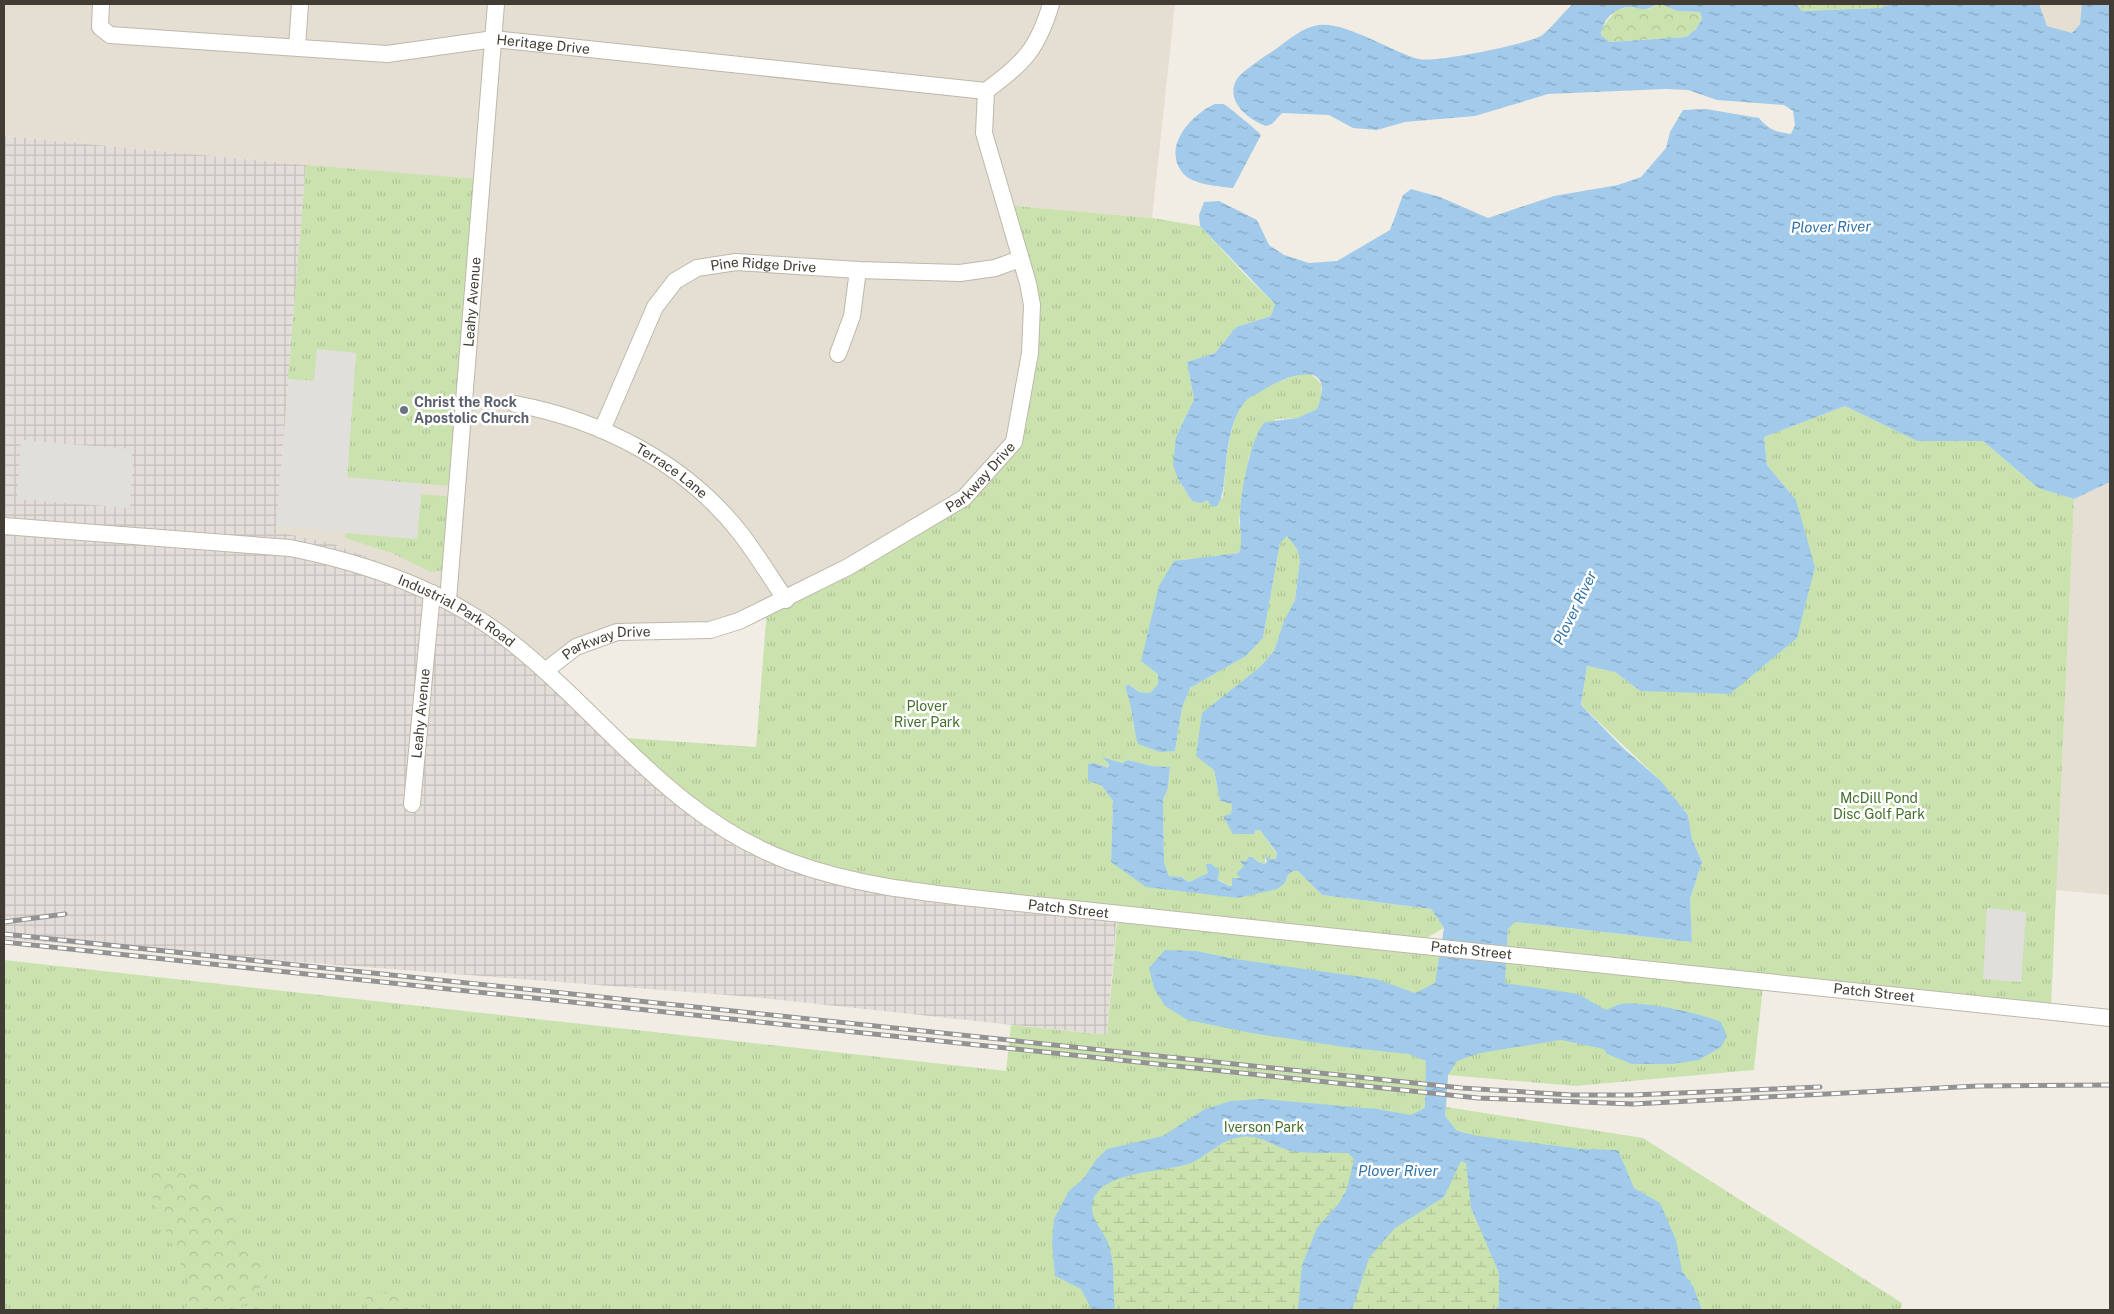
<svg xmlns="http://www.w3.org/2000/svg" width="2114" height="1314" font-family="'Public Sans',sans-serif">
	<style>
		.residential { fill: #e4dfd2 }
		.industrial { fill: url(#industrial-grid) }
		.grass { fill: url(#grass-tufts) }
		.forest { fill: url(#forest-crowns) }
		.wetland { fill: url(#wetland-marsh) }
		.parking { fill: #e1dfdc }
		.water { fill: url(#water-ripples); fill-rule: evenodd }
		.lines { fill: none; stroke-linecap: round; stroke-linejoin: round }
		.minor-casing { stroke: #beb8aa; stroke-width: 18 }
		.minor { stroke: #fff; stroke-width: 16 }
		.rail-casing { stroke: #939393; stroke-width: 5 }
		.rail { stroke: #fff; stroke-width: 3; stroke-dasharray: 9; stroke-linecap: butt }
		.worship-dot { fill: #6b7280; stroke: #fff; stroke-width: 2 }
		.labels { text-anchor: middle; stroke-width: 5; stroke-linejoin: round; paint-order: stroke }
		.street-label { font-size: 14px; fill: #423d34; stroke: #fff }
		.worship-label { font-size: 14px; font-weight: bold; fill: #5b616d; stroke: #fff; text-anchor: start }
		.park-label { font-size: 14px; fill: #43702b; stroke: #fff }
		.water-label { font-size: 15px; font-style: italic; fill: #3473a7; stroke: #fff }
	</style>
	<defs>
		<pattern id="industrial-grid" width="8" height="8" patternUnits="userSpaceOnUse" patternTransform="scale(1.25)"><rect width="8" height="8" fill="#e3ded9"/><path d="M0 4h8M4 0v8" fill="none" stroke="#c4bfbb"/></pattern>
		<pattern id="grass-tufts" width="24" height="20" patternUnits="userSpaceOnUse" patternTransform="scale(1.25)"><rect width="24" height="20" fill="#cae3ae"/><path d="M3 7l-1-3M5 7V3M7 7l1-3M15 17l-1-3M17 17v-4M19 17l1-3" fill="none" stroke="#afc496"/></pattern>
		<pattern id="forest-crowns" width="20" height="18" patternUnits="userSpaceOnUse" patternTransform="scale(1.25)"><rect width="20" height="18" fill="#cae3ae"/><path d="M2 6a3 3 0 1 1 6 0M12 15a3 3 0 1 1 6 0" fill="none" stroke="#afc496"/></pattern>
		<pattern id="wetland-marsh" width="20" height="14" patternUnits="userSpaceOnUse" patternTransform="scale(1.25)"><rect width="20" height="14" fill="#cae3ae"/><path d="M1 5h8M5 5V1M11 12h8M15 12V8" fill="none" stroke="#afc496"/></pattern>
		<pattern id="water-ripples" width="26" height="14" patternUnits="userSpaceOnUse" patternTransform="scale(1.25)"><rect width="26" height="14" fill="#a2cbeb"/><path d="M2 4q2-2 4 0t4 0M15 11q2-2 4 0t4 0" fill="none" stroke="#86a6bf"/></pattern>
	</defs>
	<rect width="100%" height="100%" fill="#f1ede4"/>
	<path class="residential" d="M 4,4 L 1175,4 L 1152,218 L 1005,205 L 1032,305 L 1014,442 L 964,498 L 710,630 L 617,632 L 545,671 L 328,542 L 276,532 L 306,165 L 4,136 Z
		M 2037,4 L 2083,4 L 2080,24 L 2072,33 L 2047,26 Z
		M 2110,482 L 2110,895 L 2056,890 L 2074,499 Z"/>
	<path class="industrial" d="M 4,136 L 306,165 L 276,532 L 328,542 L 377,561 L 412,578 L 508,640 L 612,737 L 1117,914 L 1107,1035 L 752,997 L 4,939 Z"/>
	<path class="grass" d="M 306,165 L 477,179 L 452,486 L 347,478 L 356,353 L 314,381 L 288,379 Z
		M 1004,205 L 1152,218 L 1200,226 L 1248,278 L 1275,304 L 1271,316 L 1236,327 L 1215,353 L 1187,362 L 1194,399 L 1176,437 L 1178,479 L 1192,501 L 1223,498 C 1225,474 1228,418 1245,401 C 1256,390 1274,383 1289,378 C 1305,372 1310,370 1321,384 L 1321,397 L 1317,409 L 1297,418 L 1276,419 L 1249,456 L 1239,521 L 1242,544 L 1239,553 L 1208,558 L 1185,559 L 1158,674 L 1158,684 L 1151,693 L 1139,692 L 1128,684 L 1125,687 L 1131,702 L 1134,730 L 1175,751 L 1182,708 L 1190,688 L 1246,656 L 1263,638 L 1280,543 L 1287,535 L 1297,549 L 1300,559 L 1295,600 L 1284,622 L 1274,651 L 1260,667 L 1214,770 L 1220,801 L 1232,804 L 1231,814 L 1223,817 L 1246,834 L 1254,834 L 1256,830 L 1260,830 L 1277,854 L 1276,859 L 1269,859 L 1265,856 L 1265,864 L 1240,861 L 1245,866 L 1239,875 L 1241,878 L 1229,886 L 1208,873 L 1189,882 L 1181,877 L 1169,876 L 1164,862 L 1163,800 L 1168,788 L 1170,767 L 1152,766 L 1128,760 L 1122,763 L 1103,758 L 1109,764 L 1108,768 L 1095,763 L 1101,785 L 1113,801 L 1111,862 L 1238,898 L 1285,883 L 1288,875 L 1293,871 L 1298,871 L 1322,895 L 1431,909 L 1444,928 L 1423,940 L 1507,947 L 1508,929 L 1514,922 L 1692,942 L 1690,899 L 1702,862 L 1692,839 L 1688,815 L 1661,781 L 1581,705 L 1587,666 L 1615,672 L 1640,691 L 1796,500 L 1767,465 L 1764,437 L 1845,406 L 1917,441 L 1983,441 L 2038,488 L 2074,499 L 2051,1007 L 1764,976 L 1754,1070 L 1575,1086 L 1448,1075 L 1446,1107 L 1643,1138 L 1902,1303 L 1901,1310 L 4,1310 L 4,960 L 1006,1071 L 1011,1025 L 1107,1035 L 1118,914 L 884,887 L 746,843 L 612,737 L 756,747 L 767,609 L 964,498 L 1013,442 L 1032,329 Z
		M 421,494 L 452,497 L 444,570 L 431,572 L 392,553 L 345,538 L 345,533 L 417,539 Z"/>
	<path class="forest" d="M 1661,4 L 1677,11 L 1700,12 L 1702,19 L 1696,29 L 1686,37 L 1608,42 L 1601,35 L 1602,28 L 1616,10 L 1629,7 L 1648,9 Z
		M 1796,4 L 1892,4 L 1879,8 L 1802,11 Z
		M 162,1170 L 197,1176 L 210,1195 L 236,1217 L 241,1241 L 256,1261 L 266,1265 L 268,1282 L 236,1304 L 238,1307 L 272,1302 L 273,1310 L 185,1310 L 192,1291 L 154,1203 L 149,1176 Z
		M 366,1291 L 378,1291 L 431,1310 L 367,1310 Z"/>
	<path class="wetland" d="M 1231,1101 L 1503,1139 L 1618,1150 L 1634,1188 L 1660,1203 L 1676,1240 L 1682,1271 L 1693,1286 L 1702,1310 L 1092,1310 L 1081,1289 L 1055,1276 L 1052,1242 L 1054,1219 L 1069,1191 L 1084,1178 L 1096,1160 L 1107,1149 L 1163,1136 L 1205,1109 Z"/>
	<path class="parking" d="M 317,349 L 356,353 L 347,477 L 422,484 L 417,539 L 276,526 L 290,379 L 314,381 Z
		M 21,440 L 130,449 L 133,460 L 130,508 L 17,499 Z
		M 1987,908 L 2026,912 L 2021,982 L 1983,979 Z"/>
	<path class="water" d="M 1573,4 L 1796,4 L 1802,11 L 1879,8 L 1892,4 L 2039,4 L 2047,26 L 2072,33 L 2080,24 L 2082,4 L 2110,4 L 2110,482 L 2074,499 L 2038,488 L 1983,441 L 1917,441 L 1845,406 L 1764,437 L 1767,465 L 1796,500 L 1815,567 L 1797,638 L 1730,694 L 1640,691 L 1615,672 L 1587,666 L 1581,705 L 1622,747 L 1661,781 L 1688,815 L 1692,839 L 1702,862 L 1690,899 L 1692,942 L 1515,922 L 1508,929 L 1505,983 L 1578,994 L 1606,1010 C 1611,1008 1616,1005 1621,1004 C 1644,1001 1700,1013 1721,1022 L 1727,1036 L 1721,1047 L 1699,1060 L 1672,1064 L 1632,1064 L 1607,1054 L 1604,1049 L 1561,1040 L 1480,1053 L 1457,1061 L 1448,1075 L 1445,1116 L 1457,1131 L 1478,1136 L 1581,1149 L 1618,1150 L 1634,1188 L 1660,1203 L 1676,1240 L 1682,1271 L 1693,1286 L 1702,1310 L 1494,1310 L 1499,1306 L 1499,1273 L 1471,1208 L 1466,1163 L 1461,1161 L 1444,1197 L 1395,1228 L 1369,1258 L 1352,1310 L 1298,1310 L 1302,1265 L 1317,1228 L 1339,1203 L 1347,1189 L 1354,1159 L 1348,1153 C 1330,1152 1309,1154 1291,1151 C 1273,1147 1261,1134 1241,1137 C 1220,1140 1209,1155 1191,1163 C 1165,1173 1102,1170 1093,1201 C 1088,1218 1103,1229 1108,1243 C 1116,1264 1112,1288 1115,1310 L 1092,1310 L 1081,1289 L 1055,1276 L 1052,1242 L 1054,1219 L 1069,1191 L 1084,1178 L 1096,1160 L 1107,1149 L 1163,1136 L 1205,1109 L 1231,1101 L 1262,1099 L 1377,1109 L 1411,1115 L 1425,1108 L 1426,1061 L 1409,1054 L 1351,1048 L 1251,1033 L 1188,1020 L 1165,1006 L 1154,988 L 1149,968 L 1165,950 L 1196,951 L 1235,959 L 1376,979 L 1415,993 L 1435,983 L 1444,928 L 1431,909 L 1322,895 L 1298,871 L 1293,871 L 1288,875 L 1285,883 L 1277,889 L 1238,898 L 1146,887 L 1111,862 L 1113,801 L 1101,785 L 1088,781 L 1088,764 L 1095,763 L 1108,768 L 1109,764 L 1102,757 L 1122,763 L 1128,760 L 1152,766 L 1170,767 L 1168,788 L 1163,800 L 1164,862 L 1169,876 L 1181,877 L 1189,882 L 1208,873 L 1206,864 L 1211,864 L 1219,870 L 1218,880 L 1229,886 L 1232,885 L 1232,878 L 1241,878 L 1236,874 L 1244,866 L 1240,861 L 1247,861 L 1248,857 L 1252,857 L 1258,862 L 1265,864 L 1267,861 L 1264,855 L 1269,859 L 1276,859 L 1277,853 L 1260,830 L 1256,830 L 1254,834 L 1233,834 L 1223,816 L 1231,814 L 1232,804 L 1220,801 L 1214,770 L 1196,756 L 1202,713 L 1260,667 L 1274,651 L 1284,621 L 1295,600 L 1300,559 L 1297,549 L 1287,536 L 1280,543 L 1263,638 L 1246,656 L 1190,688 L 1182,708 L 1175,751 L 1160,752 L 1138,744 C 1132,725 1133,706 1125,687 L 1128,684 L 1139,692 L 1150,693 L 1158,684 L 1158,674 L 1141,661 L 1159,586 L 1174,561 L 1239,553 C 1243,542 1240,534 1240,522 C 1239,500 1250,437 1265,422 L 1297,418 L 1317,409 C 1338,355 1284,376 1260,392 C 1255,395 1247,398 1244,403 C 1230,420 1227,452 1225,473 C 1223,485 1224,496 1217,506 L 1212,507 L 1207,500 L 1201,503 L 1192,501 L 1178,479 L 1173,465 L 1176,437 L 1194,399 L 1187,362 L 1215,353 L 1236,327 L 1271,316 L 1275,304 L 1200,226 L 1199,215 L 1204,202 L 1219,201 L 1257,220 L 1269,245 L 1284,255 L 1309,263 L 1337,261 L 1390,230 L 1403,195 L 1411,189 L 1440,197 L 1488,218 L 1554,196 L 1618,185 L 1641,177 L 1666,148 L 1670,132 L 1683,110 L 1706,109 L 1759,118 C 1769,130 1776,132 1791,134 L 1795,125 L 1793,111 L 1784,105 L 1717,100 L 1688,90 L 1665,89 L 1548,94 L 1475,116 L 1405,122 L 1377,130 L 1353,128 L 1329,115 L 1282,113 L 1272,124 L 1266,126 C 1248,120 1224,100 1237,79 C 1241,72 1268,54 1276,49 C 1288,40 1303,27 1319,25 C 1345,21 1392,52 1419,59 C 1434,63 1527,44 1541,36 C 1552,28 1562,13 1573,4 ZM 1661,4 L 1677,11 L 1700,12 L 1702,19 L 1696,29 L 1686,37 L 1609,42 L 1601,35 C 1602,21 1614,7 1630,7 C 1635,7 1640,10 1646,9 C 1651,8 1655,5 1661,4 Z
		M 1215,104 C 1216,104 1222,104 1223,104 C 1226,104 1259,132 1261,135 L 1233,188 C 1218,186 1191,185 1182,172 C 1162,146 1192,114 1215,104 Z"/>
	<g class="lines">
		<defs>
			<g id="minor">
				<path id="s1" d="M 101,4 L 100,27 L 110,35 L 387,54 L 494,39 L 986,91"/>
				<path d="M 297,47 L 300,4"/>
				<path d="M 838,354 L 852,316 L 858,270"/>
				<path id="s2" d="M 515,404 C 601,420 686,463 741,534 C 757,555 771,578 786,600"/>
				<path id="s3" d="M 602,430 L 655,307 L 675,281 L 697,268 L 736,262 L 858,270 L 960,273 L 995,268 L 1020,259"/>
				<path id="s4" d="M 4,526 L 290,548 C 370,564 446,591 511,642 C 607,718 671,818 791,862 C 859,887 929,893 1000,901 C 1087,911 1174,920 1261,929 C 1544,957 1827,987 2110,1018"/>
				<path id="s5" d="M 448,600 L 496,4"/>
				<path id="s6" d="M 545,671 L 576,647 L 617,632 L 710,630 L 739,621 L 848,567 L 964,498 L 1014,442 L 1030,353 L 1032,305 L 1028,283 L 984,133 L 986,91 C 1024,62 1037,51 1051,4"/>
				<path id="s7" d="M 412,804 L 432,593"/>
			</g>
		</defs>
		<use href="#minor" class="minor-casing"/>
		<use href="#minor" class="minor"/>
		<defs>
			<path id="rail" d="M 4,922 L 65,914
				M 4,934 L 1462,1088 L 1571,1095 L 1633,1095 L 1820,1087
				M 4,942 L 1478,1098 L 1633,1104 L 1978,1086 L 2110,1085"/>
		</defs>
		<use href="#rail" class="rail-casing"/>
		<use href="#rail" class="rail"/>
	</g>
	<circle class="worship-dot" cx="404" cy="410" r="5"/>
	<g class="labels">
		<g class="street-label">
			<text dy="5" stroke="none"><textPath href="#s1" startOffset="471">Heritage Drive</textPath></text>
			<text dy="5" stroke="none"><textPath href="#s3" startOffset="259">Pine Ridge Drive</textPath></text>
			<text dy="5" stroke="none"><textPath href="#s5" startOffset="299">Leahy Avenue</textPath></text>
			<text dy="5" stroke="none"><textPath href="#s2" startOffset="172">Terrace Lane</textPath></text>
			<text dy="5" stroke="none"><textPath href="#s6" startOffset="489">Parkway Drive</textPath></text>
			<text dy="5" stroke="none"><textPath href="#s4" startOffset="466">Industrial Park Road</textPath></text>
			<text dy="5" stroke="none"><textPath href="#s6" startOffset="70">Parkway Drive</textPath></text>
			<text dy="5" stroke="none"><textPath href="#s7" startOffset="91">Leahy Avenue</textPath></text>
			<text dy="5" stroke="none"><textPath href="#s4" startOffset="1170">Patch Street</textPath></text>
			<text dy="5" stroke="none"><textPath href="#s4" startOffset="1575">Patch Street</textPath></text>
			<text dy="5" stroke="none"><textPath href="#s4" startOffset="1980">Patch Street</textPath></text>
		</g>
		<g class="worship-label">
			<text x="414" y="407">Christ the Rock<tspan x="414" dy="16">Apostolic Church</tspan></text>
		</g>
		<g class="park-label">
			<text x="927" y="711">Plover<tspan x="927" dy="16">River Park</tspan></text>
			<text x="1879" y="803">McDill Pond<tspan x="1879" dy="16">Disc Golf Park</tspan></text>
			<text x="1264" y="1132">Iverson Park</text>
		</g>
		<g class="water-label">
			<text transform="translate(1831 227) rotate(-1)" y="5">Plover River</text>
			<text transform="translate(1575 608) rotate(-64)" y="5">Plover River</text>
			<text x="1398" y="1176">Plover River</text>
		</g>
	</g>
	<rect width="2114" height="1314" fill="none" stroke="#423d34" stroke-width="10"/>
</svg>
